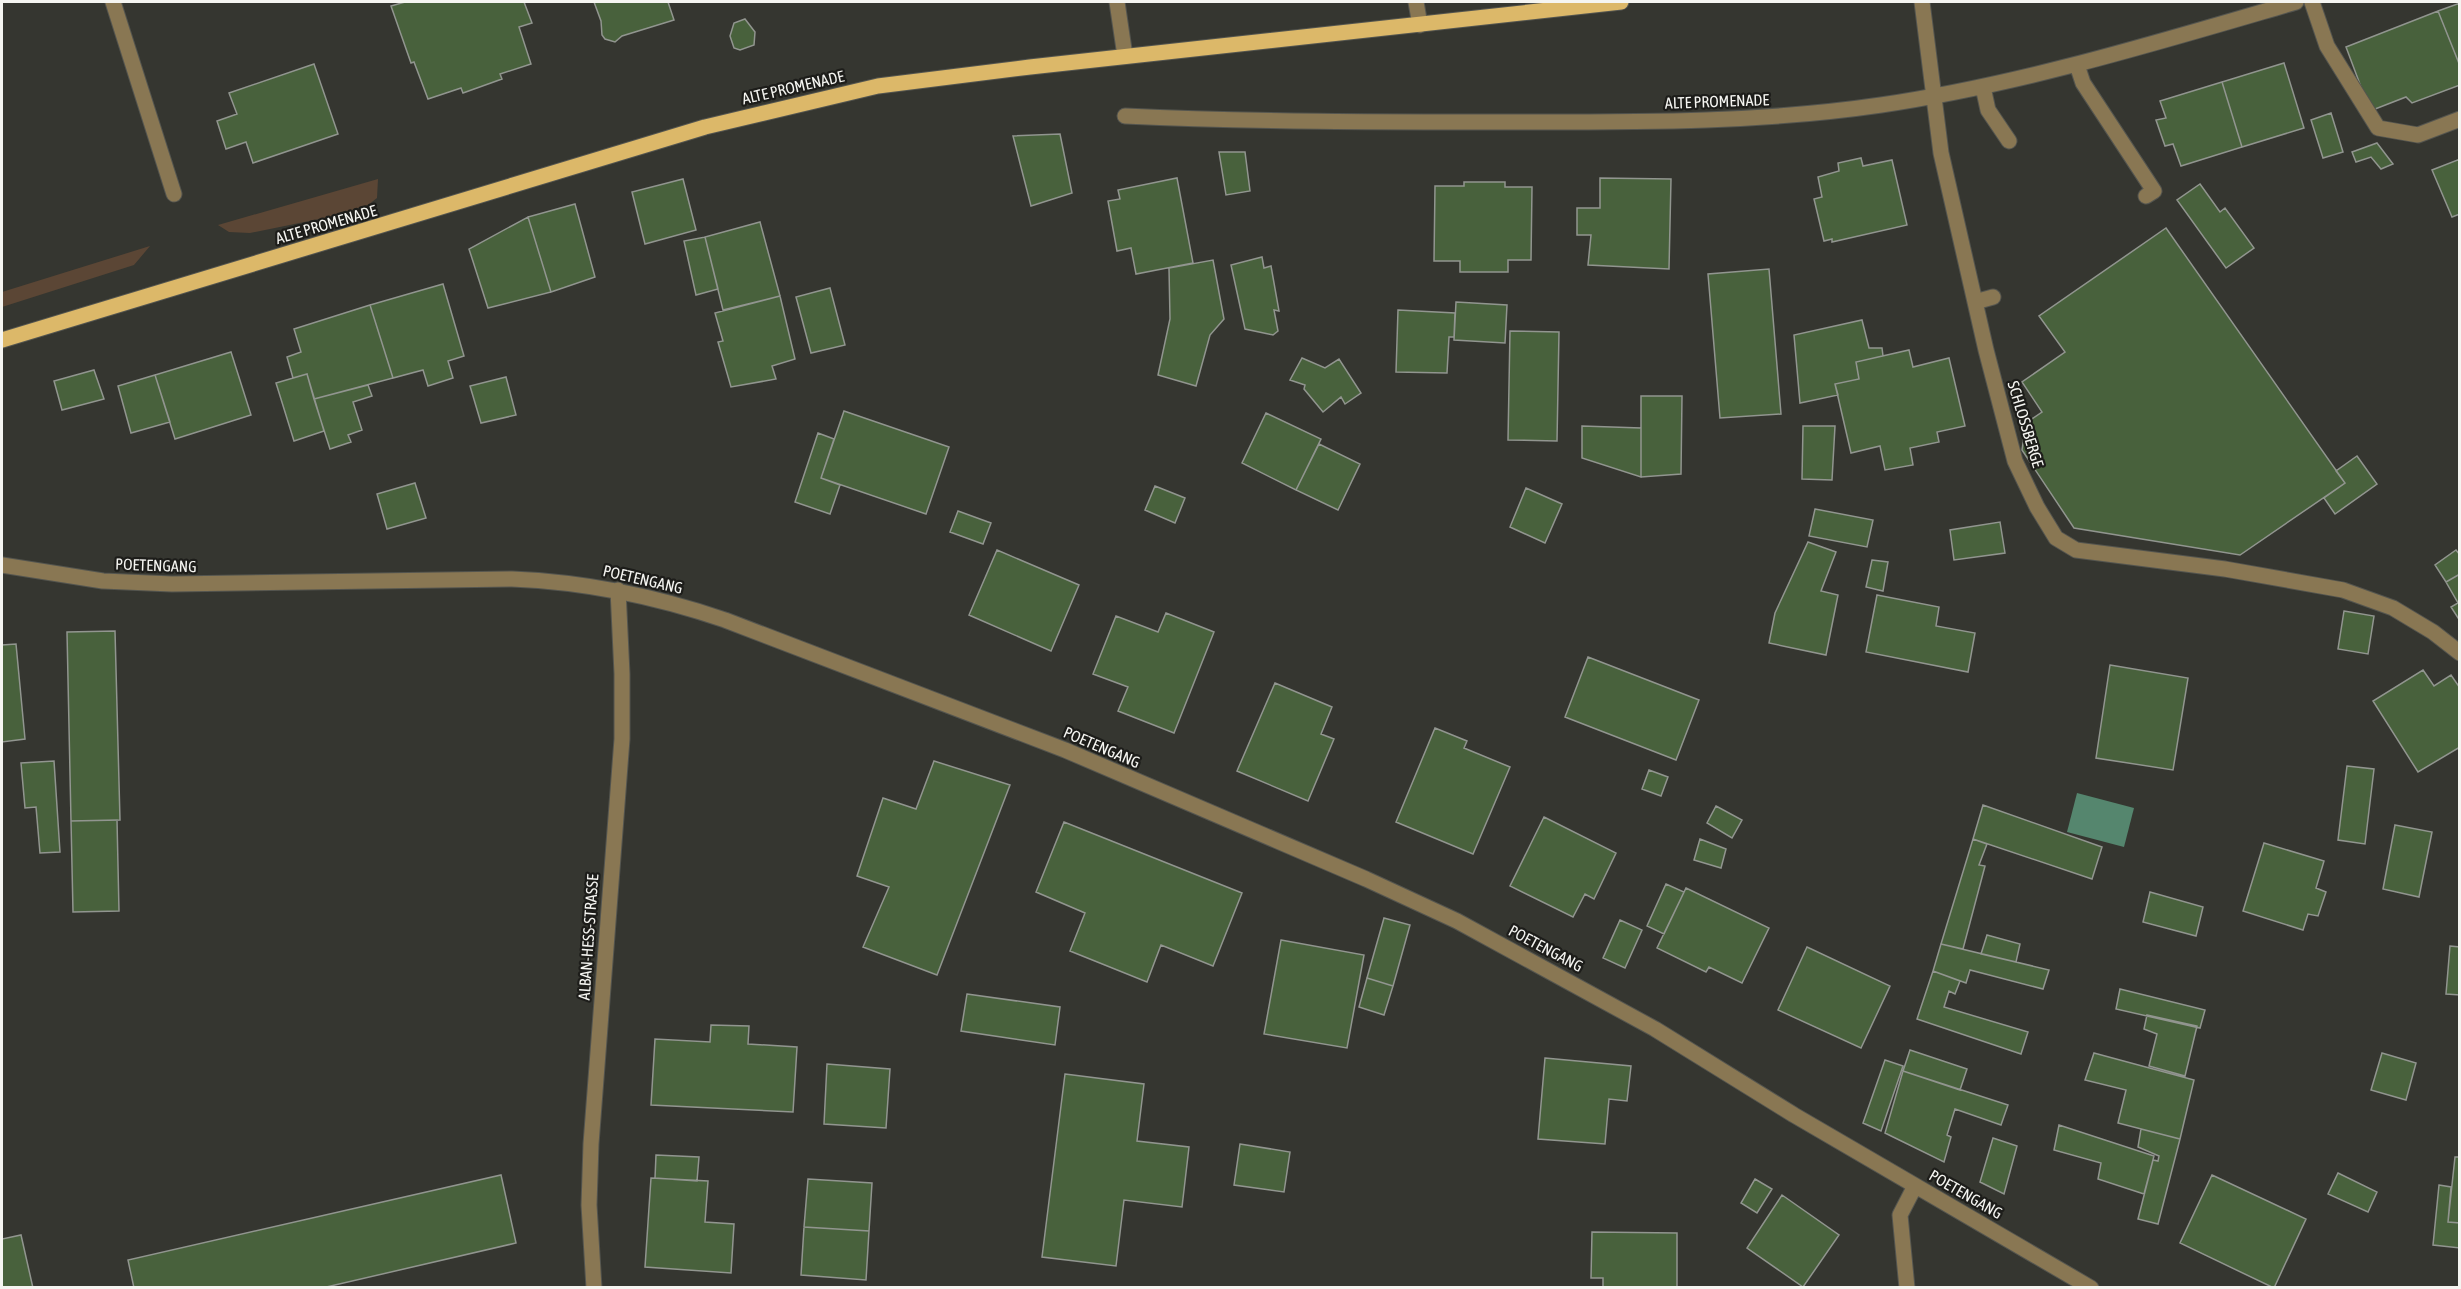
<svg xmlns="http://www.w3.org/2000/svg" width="2461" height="1289" font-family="'Asap Condensed',sans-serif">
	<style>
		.green { fill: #5b4635 }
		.water { fill: #55866e }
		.building { fill: #48613c; stroke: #91958f; stroke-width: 1.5 }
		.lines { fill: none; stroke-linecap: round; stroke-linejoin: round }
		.minor-casing { stroke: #54554f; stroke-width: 17 }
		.major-casing { stroke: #54554f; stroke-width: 17 }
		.minor { stroke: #897753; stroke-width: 15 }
		.major { stroke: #dcb869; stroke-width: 15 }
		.labels { text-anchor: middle; stroke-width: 4.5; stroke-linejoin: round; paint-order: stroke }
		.street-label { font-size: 16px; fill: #f5f5f1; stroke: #1d1d1a }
	</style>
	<rect width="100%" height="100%" fill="#353630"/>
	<path class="green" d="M 378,179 L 377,198 L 368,205 L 329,217 L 250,233 L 229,232 L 218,225 Z
		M 150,246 L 134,265 L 2,307 L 2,292 Z"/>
	<path class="water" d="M 2077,793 L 2134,808 L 2124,847 L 2067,832 Z"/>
	<path class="building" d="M 405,2 L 524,2 L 532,23 L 519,27 L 531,64 L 500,74 L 502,79 L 463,93 L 461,88 L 428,99 L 414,62 L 411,63 L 391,6 Z
		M 594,2 L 668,2 L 674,20 L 622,36 L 615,42 L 605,39 L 602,35 L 601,21 Z
		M 2460,3 L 2460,66 L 2438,11 Z
		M 2438,11 L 2460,66 L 2460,85 L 2412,103 L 2406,97 L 2370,111 L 2346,47 Z
		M 745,19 L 755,32 L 754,45 L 740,50 L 734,48 L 730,36 L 734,23 Z
		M 2284,63 L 2304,128 L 2242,147 L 2222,82 Z
		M 314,64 L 338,134 L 253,163 L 246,142 L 226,149 L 217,121 L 237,114 L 229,93 Z
		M 2222,82 L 2242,147 L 2181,166 L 2173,144 L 2165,146 L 2156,120 L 2166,118 L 2160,101 Z
		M 2331,113 L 2343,152 L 2323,158 L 2311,120 Z
		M 1060,134 L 1072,193 L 1031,206 L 1013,136 Z
		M 2377,143 L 2393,164 L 2381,169 L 2371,157 L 2356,162 L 2352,152 Z
		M 1219,152 L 1245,152 L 1250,191 L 1226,195 Z
		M 1861,158 L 1863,166 L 1892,160 L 1907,225 L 1832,242 L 1832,239 L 1824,241 L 1814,199 L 1822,197 L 1818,177 L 1839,171 L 1838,163 Z
		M 2460,159 L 2460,214 L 2452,217 L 2432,170 Z
		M 1177,178 L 1193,263 L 1136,274 L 1131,248 L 1117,251 L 1108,201 L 1120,199 L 1118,190 Z
		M 1600,178 L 1671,179 L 1669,269 L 1588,265 L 1591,235 L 1577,235 L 1577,208 L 1600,208 Z
		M 683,179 L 696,230 L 645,244 L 632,192 Z
		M 1464,182 L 1505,182 L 1505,187 L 1532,187 L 1531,260 L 1508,260 L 1508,272 L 1460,272 L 1460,261 L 1434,261 L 1435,186 L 1464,186 Z
		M 2200,184 L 2220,212 L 2225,208 L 2254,248 L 2226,268 L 2177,200 Z
		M 575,204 L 595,277 L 551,292 L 528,217 Z
		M 528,217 L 551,292 L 488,308 L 469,249 Z
		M 760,222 L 780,296 L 723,310 L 705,237 Z
		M 2166,228 L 2345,483 L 2240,555 L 2074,528 L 2022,450 L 2026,423 L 2042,412 L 2022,382 L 2065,352 L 2039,316 Z
		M 705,237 L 718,289 L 696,295 L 684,241 Z
		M 1262,257 L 1264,268 L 1271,266 L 1279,311 L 1274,310 L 1278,331 L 1273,335 L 1245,329 L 1231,265 Z
		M 1213,260 L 1224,319 L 1210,335 L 1196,386 L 1158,375 L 1170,319 L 1169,268 Z
		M 1769,269 L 1781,414 L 1720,418 L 1708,274 Z
		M 443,284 L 464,356 L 448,361 L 453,378 L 428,386 L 423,370 L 393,378 L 370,305 Z
		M 830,288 L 845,345 L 811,353 L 796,297 Z
		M 780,296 L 795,359 L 772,366 L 776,379 L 731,387 L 718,342 L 723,341 L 715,313 Z
		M 1456,302 L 1507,305 L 1505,343 L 1454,340 Z
		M 370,305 L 393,378 L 314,399 L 307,374 L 293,378 L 287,357 L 301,352 L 294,329 Z
		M 1398,310 L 1455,313 L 1454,337 L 1449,337 L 1447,373 L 1396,372 Z
		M 1862,320 L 1869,348 L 1882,348 L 1883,356 L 1856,362 L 1859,379 L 1835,384 L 1838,395 L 1800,403 L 1794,335 Z
		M 1510,331 L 1559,332 L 1557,441 L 1508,440 Z
		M 1909,350 L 1913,367 L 1949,358 L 1965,426 L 1937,432 L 1939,442 L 1910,448 L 1913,465 L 1885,470 L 1880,446 L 1851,453 L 1835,384 L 1859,379 L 1856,362 Z
		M 231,352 L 251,415 L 175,439 L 155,375 Z
		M 1302,358 L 1325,368 L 1339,359 L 1361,393 L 1345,404 L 1341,397 L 1323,412 L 1304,389 L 1305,385 L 1290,380 Z
		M 94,370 L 104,399 L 62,410 L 54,381 Z
		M 307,374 L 324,431 L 294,441 L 276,383 Z
		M 155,375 L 170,422 L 131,433 L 118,386 Z
		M 506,377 L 516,415 L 481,423 L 470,386 Z
		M 368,385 L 372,396 L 353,402 L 362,430 L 348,435 L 351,442 L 330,449 L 314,399 Z
		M 1641,396 L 1682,396 L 1681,474 L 1641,477 Z
		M 844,411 L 949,447 L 926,514 L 821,478 Z
		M 1266,413 L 1321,439 L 1296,490 L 1242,463 Z
		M 1582,426 L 1641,428 L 1641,477 L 1582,458 Z
		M 1803,426 L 1835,426 L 1832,480 L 1802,479 Z
		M 818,433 L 834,439 L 821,478 L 840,485 L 830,514 L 795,502 Z
		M 1319,444 L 1360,464 L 1338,510 L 1296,490 Z
		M 2357,456 L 2377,484 L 2335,514 L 2324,498 L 2345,483 L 2336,471 Z
		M 415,483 L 426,518 L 387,529 L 377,494 Z
		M 1155,486 L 1185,498 L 1175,523 L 1145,510 Z
		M 1526,488 L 1562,504 L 1545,543 L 1510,527 Z
		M 1815,509 L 1873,520 L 1867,547 L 1809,536 Z
		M 958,511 L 991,523 L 983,544 L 950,532 Z
		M 2000,522 L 2005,553 L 1954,560 L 1950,530 Z
		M 1808,542 L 1836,552 L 1821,591 L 1838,595 L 1826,655 L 1769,643 L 1775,613 Z
		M 997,550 L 1079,585 L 1051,651 L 969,615 Z
		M 2456,550 L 2460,555 L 2460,574 L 2446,582 L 2435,565 Z
		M 1872,560 L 1888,562 L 1883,591 L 1866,587 Z
		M 2460,574 L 2460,621 L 2451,607 L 2458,603 L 2446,582 Z
		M 1877,595 L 1939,607 L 1936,626 L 1975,633 L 1968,672 L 1866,652 Z
		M 2344,611 L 2374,616 L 2368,654 L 2338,649 Z
		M 1166,613 L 1214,632 L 1174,733 L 1118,711 L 1128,687 L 1093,674 L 1116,616 L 1158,632 Z
		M 115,631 L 120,820 L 71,821 L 67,632 Z
		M 16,644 L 25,739 L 2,742 L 2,645 Z
		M 1588,657 L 1699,700 L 1676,760 L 1565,717 Z
		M 2110,665 L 2188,678 L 2173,770 L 2096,758 Z
		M 2423,670 L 2434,686 L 2451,675 L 2460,688 L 2460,747 L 2418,772 L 2373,701 Z
		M 1275,683 L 1332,707 L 1321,734 L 1334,739 L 1308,801 L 1237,771 Z
		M 1435,728 L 1467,741 L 1464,748 L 1510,767 L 1473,854 L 1396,822 Z
		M 54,761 L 60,852 L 40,853 L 36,807 L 25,808 L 21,763 Z
		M 934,761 L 1010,785 L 937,975 L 863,947 L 889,887 L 857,876 L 883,798 L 916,809 Z
		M 2347,766 L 2374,769 L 2365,844 L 2338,840 Z
		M 1649,770 L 1668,777 L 1661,796 L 1642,789 Z
		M 1983,805 L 2102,847 L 2092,879 L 1973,839 Z
		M 1716,806 L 1742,820 L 1732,838 L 1707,823 Z
		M 1544,817 L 1616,853 L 1594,899 L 1585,894 L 1573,917 L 1510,886 Z
		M 117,820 L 119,911 L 73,912 L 71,821 Z
		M 1064,822 L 1242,893 L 1213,966 L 1161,945 L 1147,982 L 1070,951 L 1085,913 L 1036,892 Z
		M 2395,825 L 2432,832 L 2419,897 L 2383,889 Z
		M 1700,839 L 1726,849 L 1721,868 L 1694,860 Z
		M 1973,839 L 1987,844 L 1979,865 L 1985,866 L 1963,949 L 1941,944 Z
		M 2264,843 L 2324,861 L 2316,888 L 2326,892 L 2318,916 L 2308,914 L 2303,930 L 2243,911 Z
		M 1666,884 L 1684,892 L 1664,934 L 1647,926 Z
		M 1686,888 L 1769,928 L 1742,983 L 1709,967 L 1706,972 L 1657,948 Z
		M 2150,892 L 2203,907 L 2196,936 L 2143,922 Z
		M 1384,918 L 1410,925 L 1393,986 L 1367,978 Z
		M 1620,920 L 1642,930 L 1625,968 L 1603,958 Z
		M 1987,935 L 2020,944 L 2016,962 L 1981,954 Z
		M 1281,940 L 1364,955 L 1347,1048 L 1264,1034 Z
		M 1941,944 L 2049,970 L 2043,989 L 1970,970 L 1966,983 L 1933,971 Z
		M 2450,946 L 2460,947 L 2460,995 L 2446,994 Z
		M 1807,947 L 1890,986 L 1861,1048 L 1778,1010 Z
		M 1933,971 L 1960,981 L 1955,994 L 1949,991 L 1944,1007 L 2028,1032 L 2021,1054 L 1917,1019 Z
		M 1367,978 L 1393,986 L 1384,1015 L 1359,1007 Z
		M 2120,989 L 2205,1010 L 2200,1028 L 2116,1009 Z
		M 967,994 L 1060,1007 L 1055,1045 L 961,1031 Z
		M 2147,1015 L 2197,1026 L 2185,1076 L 2149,1066 L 2157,1034 L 2144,1029 Z
		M 711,1025 L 749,1026 L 748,1044 L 797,1047 L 793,1112 L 651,1105 L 655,1039 L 710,1042 Z
		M 1910,1050 L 1967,1069 L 1960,1090 L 1903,1071 Z
		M 2094,1053 L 2194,1080 L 2180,1139 L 2118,1123 L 2126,1090 L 2085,1080 Z
		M 2382,1053 L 2416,1063 L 2406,1100 L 2371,1090 Z
		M 1545,1058 L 1631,1066 L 1627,1101 L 1609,1099 L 1605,1144 L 1538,1139 Z
		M 1885,1060 L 1903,1066 L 1881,1131 L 1863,1123 Z
		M 827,1064 L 890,1069 L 886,1128 L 824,1124 Z
		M 1903,1071 L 2008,1105 L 2001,1125 L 1955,1109 L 1947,1135 L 1951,1137 L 1944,1162 L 1885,1133 Z
		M 1065,1074 L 1144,1084 L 1137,1141 L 1189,1147 L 1182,1207 L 1124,1200 L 1116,1266 L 1042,1257 Z
		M 2059,1125 L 2154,1156 L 2144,1194 L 2098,1179 L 2101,1163 L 2054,1150 Z
		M 2141,1129 L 2180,1139 L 2158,1224 L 2138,1219 L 2153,1160 L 2158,1161 L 2159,1156 L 2138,1147 Z
		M 1993,1138 L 2017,1146 L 2004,1194 L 1980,1182 Z
		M 1240,1144 L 1290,1152 L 1284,1192 L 1234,1185 Z
		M 656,1155 L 699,1157 L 697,1181 L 655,1178 Z
		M 2455,1157 L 2460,1157 L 2460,1223 L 2448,1222 Z
		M 2338,1173 L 2377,1192 L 2368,1212 L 2328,1194 Z
		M 501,1175 L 516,1243 L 322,1288 L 134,1288 L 128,1260 Z
		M 2212,1175 L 2306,1219 L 2274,1288 L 2180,1243 Z
		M 651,1178 L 708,1181 L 705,1222 L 734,1224 L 731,1273 L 645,1267 Z
		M 808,1179 L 872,1183 L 869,1231 L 804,1227 Z
		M 1755,1179 L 1772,1189 L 1757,1213 L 1741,1203 Z
		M 2439,1185 L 2451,1187 L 2448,1222 L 2460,1223 L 2460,1248 L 2433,1245 Z
		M 1782,1195 L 1839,1235 L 1803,1287 L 1747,1248 Z
		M 804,1227 L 869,1231 L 866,1280 L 801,1275 Z
		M 1592,1232 L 1677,1233 L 1677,1288 L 1603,1288 L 1603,1278 L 1591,1278 Z
		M 21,1235 L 33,1288 L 2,1288 L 2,1239 Z"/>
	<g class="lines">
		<defs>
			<path id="minor" d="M 113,2 L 174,194
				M 1117,2 L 1125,56
				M 1416,2 L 1420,25
				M 1922,2 L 1941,153 L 1986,350 L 2015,461 L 2037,507 L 2056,538 L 2076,550 L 2225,569 L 2343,590 L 2393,608 L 2433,632 L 2460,653
				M 2312,2 L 2327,46 L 2378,128 L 2418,135 L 2460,119
				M 2077,65 L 2083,83 L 2154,191 L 2146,196
				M 1983,87 L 1988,110 L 2009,141
				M 1125,116 C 1254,122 1383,122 1512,122 C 1636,122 1758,123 1881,105 C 2022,84 2159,42 2296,2
				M 1975,302 L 1993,297
				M 2,565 L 103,581 L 172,584 L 512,579 C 586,582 655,596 725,620 L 1065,750 L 1366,879 L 1457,921 L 1655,1029 L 1794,1115 L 2091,1288
				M 594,1288 L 589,1205 L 591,1144 L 622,739 L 622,674 L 618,590
				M 1907,1288 L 1900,1215 L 1915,1186"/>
			<path id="major" d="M 2,340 L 705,127 L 878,86 L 1030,67 L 1621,2"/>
		</defs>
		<use href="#minor" class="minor-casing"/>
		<use href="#major" class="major-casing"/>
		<use href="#minor" class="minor"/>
		<use href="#major" class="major"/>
	</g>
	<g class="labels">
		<g class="street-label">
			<text transform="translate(793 87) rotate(-13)" y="6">ALTE PROMENADE</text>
			<text transform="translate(1717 101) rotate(-2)" y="6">ALTE PROMENADE</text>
			<text transform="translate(326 224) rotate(-16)" y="6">ALTE PROMENADE</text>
			<text transform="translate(2026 424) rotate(73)" y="6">SCHLOSSBERGE</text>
			<text transform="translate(156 565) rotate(2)" y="6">POETENGANG</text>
			<text transform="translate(643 579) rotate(13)" y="6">POETENGANG</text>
			<text transform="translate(1102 747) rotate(23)" y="6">POETENGANG</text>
			<text transform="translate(588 937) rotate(-86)" y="6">ALBAN-HESS-STRASSE</text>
			<text transform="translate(1546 948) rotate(28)" y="6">POETENGANG</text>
			<text transform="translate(1966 1194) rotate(30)" y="6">POETENGANG</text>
		</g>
	</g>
	<rect width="2461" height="1289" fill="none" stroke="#f5f5f1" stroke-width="6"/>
</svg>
